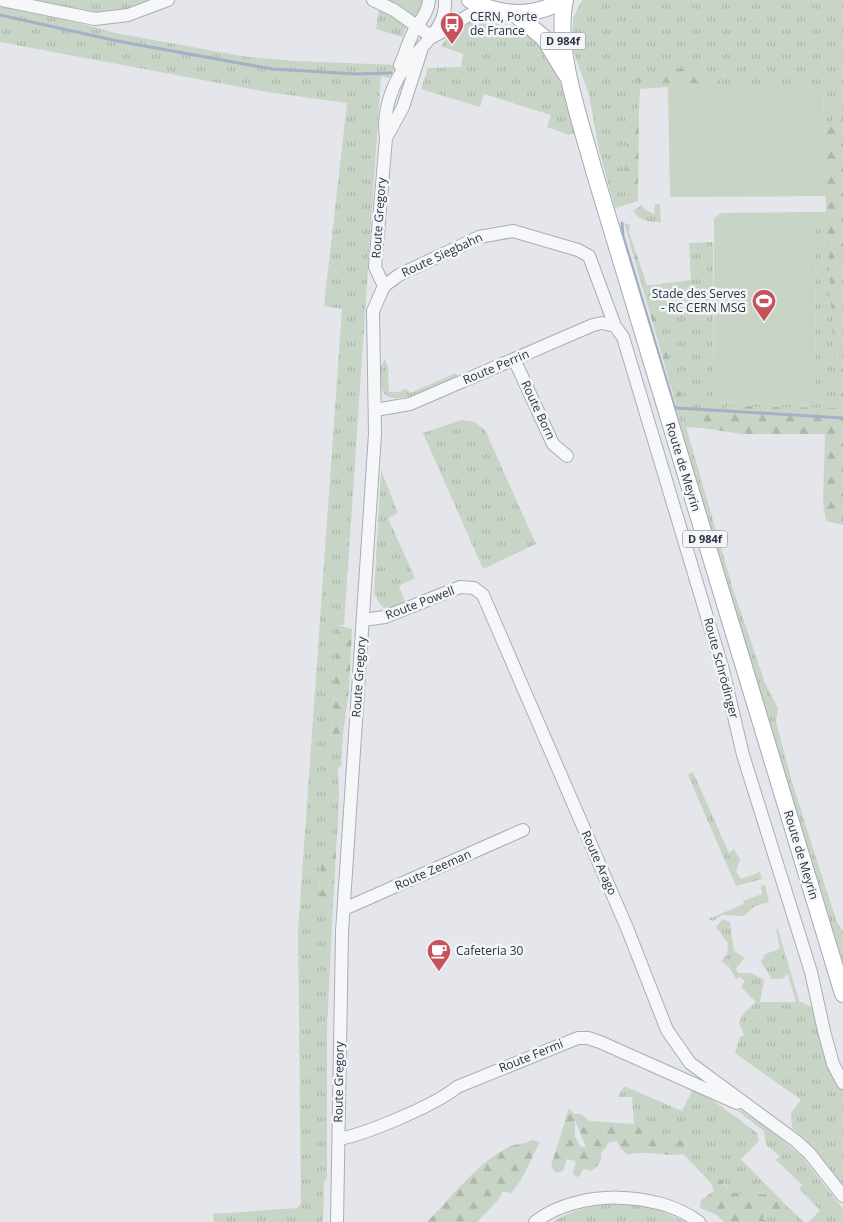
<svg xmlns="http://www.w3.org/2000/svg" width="843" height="1222" font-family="'Open Sans',sans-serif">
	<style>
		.grass { fill: url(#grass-tufts) }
		.forest { fill: url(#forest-firs); fill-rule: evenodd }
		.pitch { fill: #c8d4c6 }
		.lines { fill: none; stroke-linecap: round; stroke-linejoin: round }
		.stream { stroke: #a2b1c8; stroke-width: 3 }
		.minor-casing { stroke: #a9adb5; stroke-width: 14 }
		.major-casing { stroke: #a4aab6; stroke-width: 18 }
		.minor { stroke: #f6f7f9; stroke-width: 12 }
		.major { stroke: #fff; stroke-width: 16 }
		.labels { text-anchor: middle; stroke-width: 5; stroke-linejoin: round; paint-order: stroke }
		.shield { fill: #f3f5f8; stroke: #686d79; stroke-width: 1 }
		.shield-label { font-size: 11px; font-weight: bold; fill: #2c3342 }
		.poi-label { font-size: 12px; fill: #2c3342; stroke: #f3f5f8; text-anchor: start }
		.street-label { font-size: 12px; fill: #2c3342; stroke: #f3f5f8 }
	</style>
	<defs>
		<pattern id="grass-tufts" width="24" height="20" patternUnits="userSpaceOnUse" patternTransform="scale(1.25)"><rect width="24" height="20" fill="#c8d4c6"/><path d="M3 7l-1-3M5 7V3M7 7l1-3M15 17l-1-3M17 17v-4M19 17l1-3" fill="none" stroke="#acb6ab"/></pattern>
		<pattern id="forest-firs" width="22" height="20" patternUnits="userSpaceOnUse" patternTransform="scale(1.25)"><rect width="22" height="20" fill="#c8d4c6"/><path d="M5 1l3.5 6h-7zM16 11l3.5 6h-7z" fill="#acb6ab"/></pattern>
	</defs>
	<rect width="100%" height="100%" fill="#e4e6eb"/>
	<path class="grass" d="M 17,0 L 158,0 L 128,11 L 99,16 Z
		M 382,0 L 422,0 L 422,2 L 420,12 L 414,20 Z
		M 582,0 L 843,0 L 843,506 L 838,418 L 693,408 L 702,428 L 686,427 L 733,589 L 765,683 L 778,708 L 776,722 L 792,782 L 826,889 L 837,922 L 843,931 L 843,969 L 672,407 L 677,408 L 686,401 L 681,396 L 650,297 L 653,285 L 691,280 L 689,243 L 713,242 L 713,402 L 816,405 L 815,212 L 826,212 L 827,196 L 823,91 L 668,91 L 667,87 L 640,89 L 639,109 L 636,110 L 630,122 L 630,137 L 624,152 L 628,196 L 632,203 L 615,208 L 599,150 L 589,95 L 573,50 L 573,18 Z
		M 0,5 L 80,23 L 115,33 L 241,56 L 293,61 L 397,65 L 389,78 L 381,76 L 344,625 L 338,625 L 331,735 L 343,734 L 341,766 L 338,768 C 340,796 338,824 336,852 L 322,851 L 318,904 L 333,904 L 327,1029 L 327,1177 L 324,1183 L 323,1222 L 214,1222 L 213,1214 L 297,1208 L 301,1204 L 298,931 L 342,309 L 324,306 L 347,103 L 267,92 L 0,42 Z
		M 379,8 L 407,25 L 402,37 L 376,29 Z
		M 476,20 L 518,28 L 533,33 L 558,75 L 577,132 L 569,135 L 547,127 L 551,115 L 484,94 L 480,107 L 421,89 L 428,68 L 461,67 L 463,54 L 441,46 C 450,33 461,24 476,20 Z
		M 655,204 L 660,204 L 661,222 C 649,222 640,221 633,211 L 642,205 L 644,209 L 654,214 Z
		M 385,359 L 388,367 L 389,392 L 401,392 L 401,390 L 407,389 L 410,393 L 456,373 L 458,377 C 443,383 383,416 381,385 C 380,375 379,368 385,359 Z
		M 461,420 L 475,422 L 485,430 L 536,544 L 483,569 L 423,433 Z
		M 381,470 L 398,513 L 388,518 L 415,578 L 399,586 L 405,602 L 387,608 L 382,607 L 374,594 Z
		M 693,772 L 729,853 L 734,849 L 740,860 L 736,872 L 741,879 L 760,872 L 762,879 L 736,886 L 688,775 Z
		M 765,885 L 769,902 L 755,906 L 744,916 L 722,915 L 713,921 L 708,919 L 744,904 L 743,901 L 762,894 L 761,886 Z
		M 722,919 L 730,922 L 734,951 L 745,958 L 736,968 L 738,973 L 751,973 L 764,980 L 760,1002 L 796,1002 L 788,974 L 782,979 L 772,979 L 761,962 L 765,954 L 780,949 L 776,929 L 778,929 L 799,1001 L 813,1008 L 822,1047 L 843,1089 L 843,1185 L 805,1139 L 792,1128 L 791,1113 L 801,1100 L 735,1053 L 740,1037 L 744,1035 L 739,1023 L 743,1014 L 756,1002 L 741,987 L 745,981 L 740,977 L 736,979 L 729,967 L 721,961 L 727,955 L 728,943 L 716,927 Z
		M 624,1086 L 682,1111 L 693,1089 L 711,1099 L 757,1133 L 759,1141 L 741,1159 L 772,1191 L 762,1195 L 756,1189 L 743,1193 L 731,1193 L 725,1184 L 715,1179 L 711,1183 L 683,1154 L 687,1143 L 683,1139 L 651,1135 L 634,1124 L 632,1097 L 618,1097 Z
		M 740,1110 L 768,1128 L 803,1158 L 843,1209 L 843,1222 L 809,1222 L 820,1210 L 799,1189 L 802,1185 L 776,1160 L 780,1156 L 766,1145 L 764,1131 L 738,1111 Z
		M 766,1202 L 787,1206 L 804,1222 L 759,1222 L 756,1208 Z
		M 628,1203 L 656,1209 L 686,1222 L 553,1222 C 575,1207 603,1204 628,1203 Z"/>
	<path class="forest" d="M 685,68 L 721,77 L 719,84 L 636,81 L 644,72 L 662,73 Z
		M 639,109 L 638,201 L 632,203 L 628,197 L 624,152 L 630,137 L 630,122 L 636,110 Z
		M 837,114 L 843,114 L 843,249 L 834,252 L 843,369 L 843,525 L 826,521 L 823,502 L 825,434 L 742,434 L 702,428 L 692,408 L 725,410 L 727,406 L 837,408 L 826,212 L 825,131 Z
		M 624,223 L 630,225 L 629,232 L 647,285 L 653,285 L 650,297 L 681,396 L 686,401 L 683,408 L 677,408 Z
		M 338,625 L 352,629 L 349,690 L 343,734 L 331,736 Z
		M 322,851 L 336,852 L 333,904 L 318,904 Z
		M 569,1108 L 574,1114 L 581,1114 L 589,1121 L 634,1124 L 651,1135 L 683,1139 L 687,1143 L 683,1154 C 664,1158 646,1149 628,1155 L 621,1149 L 617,1141 L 608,1143 L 606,1148 L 601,1152 C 602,1161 599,1166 591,1171 L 583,1169 L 580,1176 L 576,1177 L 573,1173 L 576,1161 L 567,1159 L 563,1171 L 556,1173 L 551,1166 ZM 575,1120 L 586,1147 L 581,1147 L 575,1137 Z
		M 532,1140 L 540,1142 C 531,1158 523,1181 511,1193 L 503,1191 L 499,1199 L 477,1222 L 427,1222 C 452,1197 476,1164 507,1148 C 514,1143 522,1146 532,1140 Z
		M 715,1179 L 720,1179 L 731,1193 L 743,1193 L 756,1189 L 762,1195 L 772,1191 L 787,1206 L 778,1213 L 772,1211 L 767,1205 L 762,1207 L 767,1212 L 762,1219 L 769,1222 L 724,1222 L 717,1215 L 700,1208 L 701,1200 L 714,1191 L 711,1183 Z"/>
	<path class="pitch" d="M 668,91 L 823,91 L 827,196 L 670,197 Z
		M 815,212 L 816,405 L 713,402 L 714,218 L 721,213 Z"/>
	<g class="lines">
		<path class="stream" d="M 0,15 L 117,41 L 272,69 L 357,74 L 391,73
			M 622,223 L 623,236 L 674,406 L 677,408 L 843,418"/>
		<defs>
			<path id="minor" d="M 2,0 L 95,19 L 128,15 L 168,0
				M 373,0 L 394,10 L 432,37
				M 432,37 C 451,28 465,15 485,7
				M 400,65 C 405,55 407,45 412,35 C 417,23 428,15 429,0
				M 386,138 L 403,107 L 421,51
				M 384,286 L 375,267 L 386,138 C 382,112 392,82 409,62 C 424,43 447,27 445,0
				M 514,359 L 553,444 L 567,456
				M 375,410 L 410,404 L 593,325 L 602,323 L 615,326
				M 363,620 L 385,617 L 460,587 L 474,588 L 483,595 L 627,928 L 667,1030 L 690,1063 L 796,1141 L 810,1154 L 843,1196
				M 344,909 L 523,830
				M 339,1139 C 366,1134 436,1105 457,1087 L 578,1038 L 588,1038 L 600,1042 L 737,1103
				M 337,1222 L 342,932 L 375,434 L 373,311 L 384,286 L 399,275 L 479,237 L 513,231 L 578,250 L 589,256 L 615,326 L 623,337 L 723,670 L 743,755 L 811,972 L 824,1031 L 833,1064 L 843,1083
				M 535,1222 C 578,1189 656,1190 699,1222"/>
			<path id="major" d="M 470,0 C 500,16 533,18 564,0
				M 565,0 C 554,49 581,122 594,171 L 843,994
				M 515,14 L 544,38 L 566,74"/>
		</defs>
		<use href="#minor" class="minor-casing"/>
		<use href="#major" class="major-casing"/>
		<use href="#minor" class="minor"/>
		<use href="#major" class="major"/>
	</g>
	<defs>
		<symbol id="bus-pin" viewBox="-11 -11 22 30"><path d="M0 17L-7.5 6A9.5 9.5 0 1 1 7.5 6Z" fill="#c6535c" stroke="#f3f5f8"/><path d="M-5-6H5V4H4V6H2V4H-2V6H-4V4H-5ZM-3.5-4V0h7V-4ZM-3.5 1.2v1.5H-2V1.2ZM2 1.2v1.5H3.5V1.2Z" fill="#fff"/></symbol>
		<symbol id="stadium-pin" viewBox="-11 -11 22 30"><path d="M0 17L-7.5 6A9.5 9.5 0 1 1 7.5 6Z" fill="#c6535c" stroke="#f3f5f8"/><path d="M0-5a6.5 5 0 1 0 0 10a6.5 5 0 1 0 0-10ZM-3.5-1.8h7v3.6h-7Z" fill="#fff"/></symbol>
		<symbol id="cafe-pin" viewBox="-11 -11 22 30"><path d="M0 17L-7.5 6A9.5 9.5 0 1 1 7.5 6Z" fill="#c6535c" stroke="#f3f5f8"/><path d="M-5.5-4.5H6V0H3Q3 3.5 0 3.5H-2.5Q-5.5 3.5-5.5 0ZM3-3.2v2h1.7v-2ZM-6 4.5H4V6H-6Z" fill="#fff"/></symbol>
	</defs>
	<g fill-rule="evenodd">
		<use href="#bus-pin" x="438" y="10" width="28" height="38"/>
		<use href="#stadium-pin" x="750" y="287" width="28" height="38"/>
		<use href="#cafe-pin" x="425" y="937" width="28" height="38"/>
	</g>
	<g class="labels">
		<g class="shield">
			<rect x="540.5" y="32.5" width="45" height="17" rx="4"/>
			<rect x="682.5" y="530.5" width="45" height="17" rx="4"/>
		</g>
		<g class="shield-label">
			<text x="563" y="45">D 984f</text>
			<text x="705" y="543">D 984f</text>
		</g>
		<g class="poi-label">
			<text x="470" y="21">CERN, Porte<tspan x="470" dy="14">de France</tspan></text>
			<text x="746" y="298" text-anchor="end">Stade des Serves<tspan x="746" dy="14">- RC CERN MSG</tspan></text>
			<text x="456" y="955">Cafeteria 30</text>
		</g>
		<g class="street-label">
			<text transform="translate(379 218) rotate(-86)" y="4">Route Gregory</text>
			<text transform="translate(442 255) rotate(-25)" y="4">Route Siegbahn</text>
			<text transform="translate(496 367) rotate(-23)" y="4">Route Perrin</text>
			<text transform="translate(538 410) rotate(65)" y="4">Route Born</text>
			<text transform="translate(683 467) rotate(73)" y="4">Route de Meyrin</text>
			<text transform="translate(420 603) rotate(-21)" y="4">Route Powell</text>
			<text transform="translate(721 668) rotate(75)" y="4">Route Schrödinger</text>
			<text transform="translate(359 677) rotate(-86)" y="4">Route Gregory</text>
			<text transform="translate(801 855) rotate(73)" y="4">Route de Meyrin</text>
			<text transform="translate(599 863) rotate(66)" y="4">Route Arago</text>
			<text transform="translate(433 870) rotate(-24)" y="4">Route Zeeman</text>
			<text transform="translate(531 1056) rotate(-22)" y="4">Route Fermi</text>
			<text transform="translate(339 1082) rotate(-89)" y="4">Route Gregory</text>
		</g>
	</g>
</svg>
